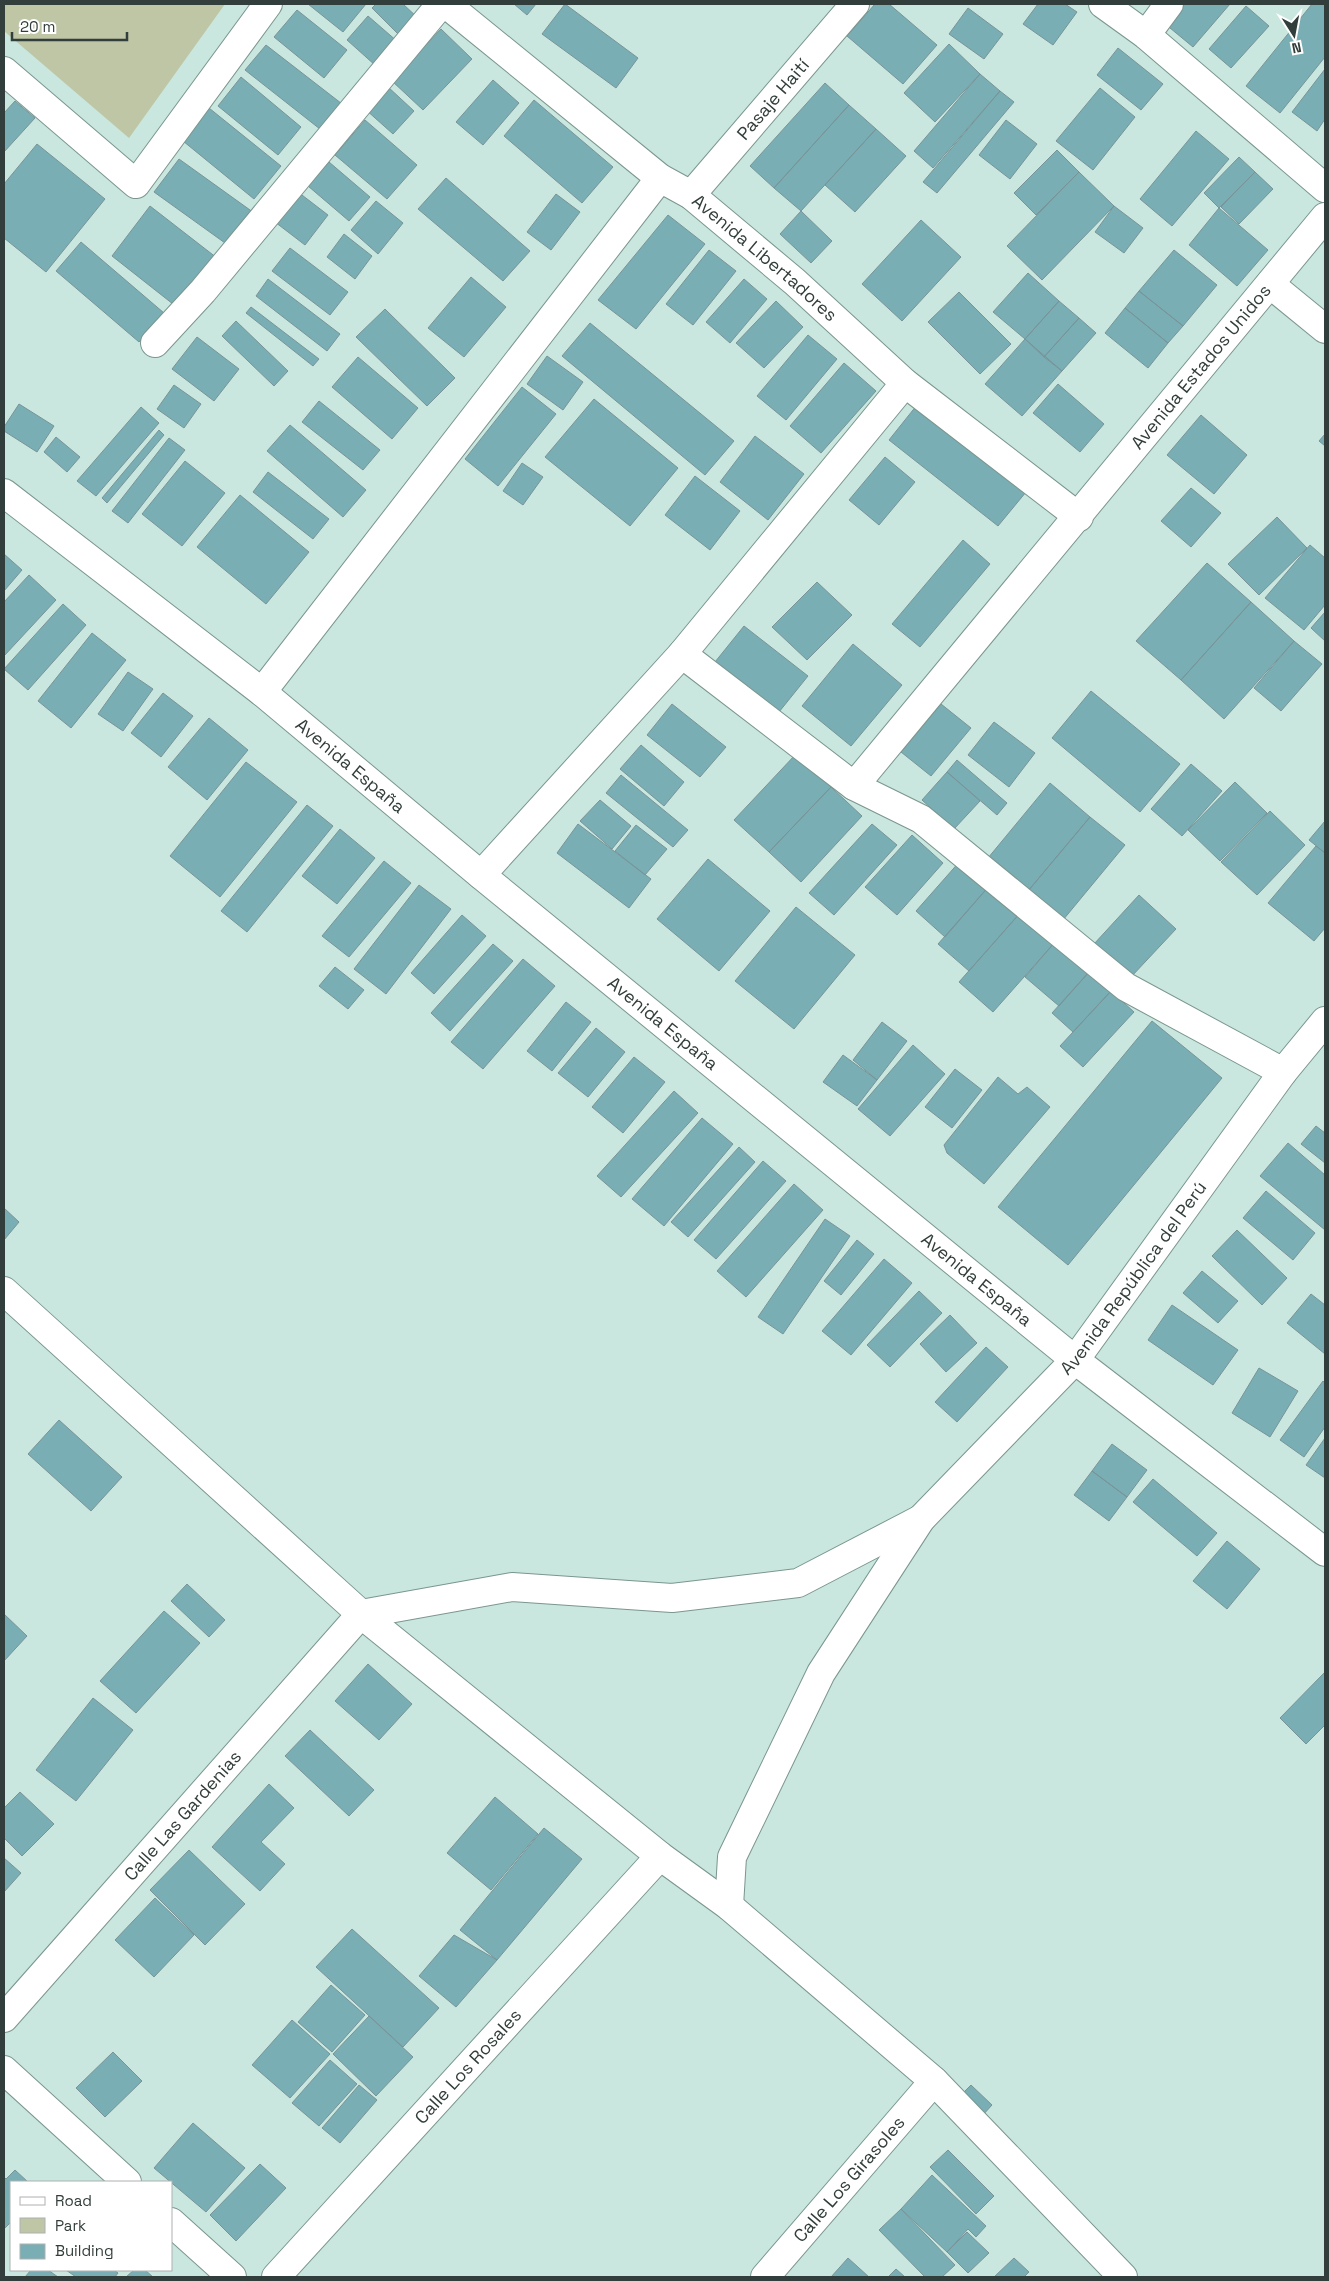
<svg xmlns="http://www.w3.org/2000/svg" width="1329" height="2281" font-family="'Space Grotesk',sans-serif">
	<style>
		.green { fill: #bec6a6 }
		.building { fill: #79aeb5; stroke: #789498 }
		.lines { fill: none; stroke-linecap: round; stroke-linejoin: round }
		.street-casing { stroke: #7b968f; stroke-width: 30 }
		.street { stroke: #fff; stroke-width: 28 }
		.labels { text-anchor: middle; stroke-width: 4; stroke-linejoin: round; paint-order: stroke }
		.street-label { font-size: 18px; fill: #323e3b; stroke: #fff }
	</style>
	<rect width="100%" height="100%" fill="#c9e7de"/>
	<path class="green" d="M 4,4 L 225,4 L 129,138 L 4,31 Z"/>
	<path class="building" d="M 308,4 L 366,4 L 343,32 Z
		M 376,4 L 403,4 L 418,18 L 400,36 L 372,8 Z
		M 514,4 L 536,4 L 527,15 Z
		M 565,4 L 638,58 L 616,88 L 542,34 Z
		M 875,4 L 889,4 L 937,45 L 903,84 L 847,36 Z
		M 1038,4 L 1065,4 L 1077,12 L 1053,45 L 1023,24 Z
		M 1181,4 L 1230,4 L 1193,47 L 1164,23 Z
		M 1312,4 L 1325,4 L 1325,57 L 1280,113 L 1246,86 Z
		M 1246,6 L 1269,26 L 1231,68 L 1209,49 Z
		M 968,8 L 1003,34 L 984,59 L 949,34 Z
		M 297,10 L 347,50 L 324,78 L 274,37 Z
		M 368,16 L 398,42 L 376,66 L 347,40 Z
		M 441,29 L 472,59 L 423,110 L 392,81 Z
		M 949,44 L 980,74 L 935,122 L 904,93 Z
		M 266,45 L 346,107 L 325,133 L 245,70 Z
		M 1118,48 L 1163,84 L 1141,110 L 1097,75 Z
		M 1325,69 L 1325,119 L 1317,131 L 1292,112 Z
		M 980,74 L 1000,91 L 933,168 L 914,151 Z
		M 241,77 L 301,127 L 278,155 L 218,106 Z
		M 493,80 L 519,103 L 483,145 L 456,122 Z
		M 825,83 L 849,105 L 774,188 L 750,166 Z
		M 387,86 L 414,111 L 393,134 L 365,109 Z
		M 1100,88 L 1135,117 L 1093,170 L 1056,141 Z
		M 1000,91 L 1014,102 L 937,193 L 923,182 Z
		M 534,100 L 613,167 L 582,203 L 504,136 Z
		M 15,101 L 35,118 L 4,152 L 4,113 Z
		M 849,105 L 876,129 L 801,211 L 774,188 Z
		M 209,108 L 281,166 L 254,199 L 183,141 Z
		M 365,120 L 417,165 L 387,199 L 335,155 Z
		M 1006,120 L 1037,144 L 1010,179 L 979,155 Z
		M 876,129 L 906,156 L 855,212 L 825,185 Z
		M 1196,131 L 1229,159 L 1172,226 L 1140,199 Z
		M 37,144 L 105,199 L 46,272 L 4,238 L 4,184 Z
		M 1057,150 L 1079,172 L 1036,215 L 1014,193 Z
		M 1239,157 L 1255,172 L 1219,208 L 1204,193 Z
		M 179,159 L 257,215 L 232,248 L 154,192 Z
		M 329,162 L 370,197 L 349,221 L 308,186 Z
		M 1079,172 L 1114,206 L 1042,280 L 1007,246 Z
		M 1255,172 L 1273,189 L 1239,224 L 1221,207 Z
		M 446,178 L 530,251 L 503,281 L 418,209 Z
		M 298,192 L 328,215 L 305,245 L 275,222 Z
		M 556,194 L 580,212 L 551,250 L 527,232 Z
		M 376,201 L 403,223 L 378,254 L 351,230 Z
		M 150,206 L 217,258 L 178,308 L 112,256 Z
		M 1114,206 L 1143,228 L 1124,253 L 1095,232 Z
		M 1219,208 L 1268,250 L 1237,286 L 1189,245 Z
		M 801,211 L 832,241 L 811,263 L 780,234 Z
		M 668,215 L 705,244 L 636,329 L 598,300 Z
		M 921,220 L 961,257 L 902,321 L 862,284 Z
		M 344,234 L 372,256 L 355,279 L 327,257 Z
		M 81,242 L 164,313 L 139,342 L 56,271 Z
		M 290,248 L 348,292 L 330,315 L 272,271 Z
		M 709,250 L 736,271 L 693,325 L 666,304 Z
		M 1174,250 L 1217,285 L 1183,326 L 1139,291 Z
		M 1028,273 L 1059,301 L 1025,339 L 993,312 Z
		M 471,277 L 506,307 L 464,357 L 428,328 Z
		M 268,279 L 340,334 L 327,351 L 256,296 Z
		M 744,279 L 767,299 L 730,343 L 706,322 Z
		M 1139,291 L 1183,326 L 1168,343 L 1125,308 Z
		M 959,292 L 1011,344 L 980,374 L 928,322 Z
		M 776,301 L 803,327 L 764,368 L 736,343 Z
		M 1059,301 L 1079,318 L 1044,357 L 1025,339 Z
		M 251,307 L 319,359 L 313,366 L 246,313 Z
		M 1125,308 L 1168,343 L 1148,368 L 1105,333 Z
		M 385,309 L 455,378 L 427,406 L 356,337 Z
		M 1079,318 L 1096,333 L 1062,371 L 1044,357 Z
		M 236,321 L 288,371 L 274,386 L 222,336 Z
		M 590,323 L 734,441 L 705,475 L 562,356 Z
		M 808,335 L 837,359 L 786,420 L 757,396 Z
		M 197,337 L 239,369 L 214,401 L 172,369 Z
		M 1025,339 L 1062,371 L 1022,416 L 985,384 Z
		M 547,356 L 583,382 L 563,410 L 527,384 Z
		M 358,357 L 418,408 L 392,439 L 332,387 Z
		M 844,363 L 876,391 L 821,453 L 790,426 Z
		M 1058,384 L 1104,424 L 1080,452 L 1033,413 Z
		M 174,385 L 201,404 L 184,428 L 157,409 Z
		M 522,387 L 556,414 L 498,486 L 465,459 Z
		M 594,399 L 678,468 L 630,526 L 545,457 Z
		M 921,400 L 1031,486 L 998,526 L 889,440 Z
		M 319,401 L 380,450 L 363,470 L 302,422 Z
		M 19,404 L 54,426 L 37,452 L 4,431 L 4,427 Z
		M 141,407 L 159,423 L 96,496 L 77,481 Z
		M 1201,415 L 1247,455 L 1214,494 L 1167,455 Z
		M 290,425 L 366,490 L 343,517 L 267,451 Z
		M 159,430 L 164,435 L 107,503 L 102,498 Z
		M 1325,434 L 1325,446 L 1319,441 Z
		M 755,436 L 804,474 L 768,520 L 720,482 Z
		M 56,437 L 80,457 L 67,472 L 44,452 Z
		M 169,438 L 185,450 L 128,523 L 112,511 Z
		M 885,457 L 915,482 L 879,525 L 849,500 Z
		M 185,461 L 225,493 L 182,546 L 142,514 Z
		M 522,463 L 543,477 L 523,505 L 503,491 Z
		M 268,472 L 329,519 L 313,539 L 253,492 Z
		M 695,476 L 740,511 L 710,550 L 665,515 Z
		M 1191,488 L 1221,513 L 1191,547 L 1161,521 Z
		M 240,495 L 309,552 L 266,604 L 197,547 Z
		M 1277,517 L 1307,548 L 1259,595 L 1228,564 Z
		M 963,540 L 990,564 L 920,647 L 892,624 Z
		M 1310,545 L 1325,558 L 1325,605 L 1304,630 L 1265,598 Z
		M 4,554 L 22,570 L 4,591 Z
		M 1207,563 L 1251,602 L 1181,680 L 1136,641 Z
		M 29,575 L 56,600 L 4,656 L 4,602 Z
		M 817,582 L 852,615 L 807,660 L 772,627 Z
		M 1251,602 L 1294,641 L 1224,719 L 1181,680 Z
		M 63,604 L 86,625 L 28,690 L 4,669 Z
		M 1325,612 L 1325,641 L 1311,628 Z
		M 744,626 L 808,676 L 779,712 L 715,662 Z
		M 92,633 L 126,660 L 71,728 L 38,701 Z
		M 1294,641 L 1322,664 L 1281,711 L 1254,688 Z
		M 853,644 L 902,685 L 851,746 L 802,706 Z
		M 128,672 L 153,689 L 123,731 L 98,714 Z
		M 1091,691 L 1180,764 L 1140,812 L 1052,738 Z
		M 163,693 L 193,716 L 161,757 L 131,733 Z
		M 672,704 L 726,747 L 700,777 L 647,735 Z
		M 941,704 L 971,728 L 931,776 L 901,752 Z
		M 209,718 L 248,750 L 207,800 L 168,767 Z
		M 994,722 L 1035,753 L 1009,787 L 968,755 Z
		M 641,745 L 684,782 L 664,806 L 620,769 Z
		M 796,754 L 831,787 L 769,852 L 734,820 Z
		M 957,760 L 1007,803 L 997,815 L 947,772 Z
		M 246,762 L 297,802 L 220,897 L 170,856 Z
		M 1191,764 L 1222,791 L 1182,836 L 1151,809 Z
		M 947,772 L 980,801 L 954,829 L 922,800 Z
		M 621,775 L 688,830 L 673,847 L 606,793 Z
		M 1235,782 L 1267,813 L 1220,861 L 1188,830 Z
		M 1050,783 L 1090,817 L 1028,891 L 988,858 Z
		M 831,787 L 862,816 L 801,882 L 769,852 Z
		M 600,800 L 631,826 L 612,849 L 580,821 Z
		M 307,805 L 333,826 L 247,932 L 221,911 Z
		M 1270,811 L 1305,845 L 1257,895 L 1221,862 Z
		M 1090,817 L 1125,845 L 1063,920 L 1028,891 Z
		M 1325,821 L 1325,853 L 1309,840 Z
		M 578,824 L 651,879 L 629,908 L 557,853 Z
		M 872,824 L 897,845 L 834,915 L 809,893 Z
		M 636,825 L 667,849 L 645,875 L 615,851 Z
		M 340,829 L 375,858 L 337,904 L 302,876 Z
		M 912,835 L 943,863 L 897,915 L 865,887 Z
		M 1316,846 L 1325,853 L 1325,928 L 1314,941 L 1268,903 Z
		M 708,859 L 770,911 L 719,971 L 657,919 Z
		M 961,860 L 990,885 L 945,937 L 916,911 Z
		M 384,861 L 411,883 L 349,957 L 322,936 Z
		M 419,885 L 451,909 L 386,994 L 354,969 Z
		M 990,885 L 1021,912 L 969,971 L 938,944 Z
		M 1139,895 L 1176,929 L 1131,977 L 1094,944 Z
		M 796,907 L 855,955 L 794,1029 L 735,981 Z
		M 1021,912 L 1055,942 L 993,1012 L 959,982 Z
		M 462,915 L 486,936 L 434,994 L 411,973 Z
		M 1055,942 L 1089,972 L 1059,1006 L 1025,977 Z
		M 493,944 L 513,961 L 450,1031 L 431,1013 Z
		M 523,959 L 555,986 L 483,1069 L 451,1042 Z
		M 335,967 L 364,990 L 348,1009 L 319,986 Z
		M 1089,972 L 1111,991 L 1073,1032 L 1052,1013 Z
		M 1111,991 L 1134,1012 L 1083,1067 L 1060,1046 Z
		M 566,1002 L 591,1022 L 552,1071 L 527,1051 Z
		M 1152,1021 L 1222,1078 L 1068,1265 L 998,1207 Z
		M 882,1022 L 907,1041 L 877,1080 L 853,1060 Z
		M 596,1028 L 625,1052 L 588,1097 L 558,1073 Z
		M 913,1045 L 945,1074 L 890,1136 L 858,1109 Z
		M 843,1055 L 877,1080 L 857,1106 L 823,1082 Z
		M 634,1057 L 665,1082 L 623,1133 L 592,1107 Z
		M 955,1069 L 982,1090 L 952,1128 L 925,1107 Z
		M 998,1077 L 1018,1094 L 1027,1087 L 1050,1107 L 984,1184 L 947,1153 L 944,1145 Z
		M 674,1091 L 698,1113 L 621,1197 L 597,1176 Z
		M 702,1118 L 733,1144 L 664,1226 L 632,1199 Z
		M 1316,1126 L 1325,1133 L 1325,1163 L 1301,1144 Z
		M 1288,1143 L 1325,1175 L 1325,1230 L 1260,1176 Z
		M 739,1147 L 755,1162 L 688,1237 L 671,1222 Z
		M 763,1161 L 786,1181 L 716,1259 L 694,1240 Z
		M 794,1184 L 823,1210 L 746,1297 L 717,1271 Z
		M 1266,1191 L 1315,1233 L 1293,1260 L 1243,1218 Z
		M 4,1208 L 19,1222 L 4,1240 Z
		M 825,1219 L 850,1236 L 783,1334 L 758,1317 Z
		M 1237,1230 L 1287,1278 L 1262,1305 L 1212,1256 Z
		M 857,1240 L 874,1254 L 841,1295 L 824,1281 Z
		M 884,1259 L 912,1283 L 851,1355 L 822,1331 Z
		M 1202,1271 L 1238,1301 L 1218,1323 L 1183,1293 Z
		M 919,1291 L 942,1313 L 890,1367 L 867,1345 Z
		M 1311,1294 L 1325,1305 L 1325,1354 L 1287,1323 Z
		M 1172,1305 L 1238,1350 L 1213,1385 L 1148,1340 Z
		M 950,1315 L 977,1343 L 946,1372 L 920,1344 Z
		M 986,1347 L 1008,1367 L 957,1422 L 935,1402 Z
		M 1259,1368 L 1298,1391 L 1270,1437 L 1232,1413 Z
		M 1323,1381 L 1325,1383 L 1325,1427 L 1304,1457 L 1280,1440 Z
		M 59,1420 L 122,1477 L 91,1511 L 28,1454 Z
		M 1325,1438 L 1325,1478 L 1306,1465 Z
		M 1112,1444 L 1147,1470 L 1127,1497 L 1092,1471 Z
		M 1092,1471 L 1127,1497 L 1109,1521 L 1074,1495 Z
		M 1153,1479 L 1217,1533 L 1197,1556 L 1133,1502 Z
		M 1227,1541 L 1260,1569 L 1227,1609 L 1193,1581 Z
		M 187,1584 L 225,1620 L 209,1637 L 171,1601 Z
		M 164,1611 L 200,1643 L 136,1713 L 100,1681 Z
		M 4,1614 L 27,1636 L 4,1661 Z
		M 368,1664 L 412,1704 L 379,1740 L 335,1701 Z
		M 1325,1672 L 1325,1725 L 1306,1744 L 1280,1718 Z
		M 93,1698 L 133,1730 L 76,1801 L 36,1770 Z
		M 310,1730 L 374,1790 L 349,1816 L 285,1756 Z
		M 269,1784 L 294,1808 L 261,1842 L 285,1864 L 260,1891 L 212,1847 Z
		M 20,1792 L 54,1824 L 22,1856 L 4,1838 L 4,1808 Z
		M 495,1797 L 538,1834 L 491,1890 L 447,1853 Z
		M 544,1828 L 582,1859 L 497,1960 L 460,1930 Z
		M 189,1850 L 245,1904 L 205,1945 L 150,1890 Z
		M 4,1858 L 21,1873 L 4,1892 Z
		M 155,1898 L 194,1935 L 154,1977 L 115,1940 Z
		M 352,1929 L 439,2008 L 403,2047 L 316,1967 Z
		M 454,1935 L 497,1960 L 456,2007 L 419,1976 Z
		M 331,1985 L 365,2015 L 332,2052 L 298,2022 Z
		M 369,2016 L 413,2057 L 376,2096 L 333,2054 Z
		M 292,2020 L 330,2054 L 290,2098 L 252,2065 Z
		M 113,2052 L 142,2081 L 105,2117 L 76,2088 Z
		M 330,2060 L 357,2084 L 319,2126 L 292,2103 Z
		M 359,2085 L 377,2100 L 340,2143 L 322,2128 Z
		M 971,2085 L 992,2105 L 982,2116 L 961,2095 Z
		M 193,2123 L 245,2168 L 206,2212 L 154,2168 Z
		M 948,2150 L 994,2196 L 976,2214 L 930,2167 Z
		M 260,2164 L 286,2188 L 236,2241 L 210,2215 Z
		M 15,2170 L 28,2182 L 11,2182 L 11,2222 L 4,2229 L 4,2177 L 6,2179 Z
		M 932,2175 L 986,2226 L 976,2237 L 968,2229 L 947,2252 L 901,2209 Z
		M 901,2209 L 955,2265 L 942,2277 L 925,2277 L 879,2230 Z
		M 967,2232 L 989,2253 L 968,2273 L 947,2252 Z
		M 848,2258 L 869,2277 L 831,2277 Z
		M 1014,2258 L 1029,2272 L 1024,2277 L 994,2277 Z
		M 896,2269 L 905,2277 L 888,2277 Z
		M 31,2270 L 48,2270 L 58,2277 L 25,2277 Z
		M 66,2270 L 114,2270 L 118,2273 L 115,2277 L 76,2277 Z
		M 134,2270 L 145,2270 L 153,2277 L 126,2277 Z"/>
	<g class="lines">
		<defs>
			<g id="street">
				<path id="s1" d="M 446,4 L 660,178 L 691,195 L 795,282 L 905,383 L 1079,517"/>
				<path d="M 1103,4 L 1146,35 L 1325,188"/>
				<path d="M 1146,35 L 1169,4"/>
				<path d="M 4,71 L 136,184 L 268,4"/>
				<path id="s2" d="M 691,195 L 855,4"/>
				<path d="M 1270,284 L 1325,329"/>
				<path d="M 155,343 L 203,291 L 441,4"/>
				<path id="s3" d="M 4,493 L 262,692 L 481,875 L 1075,1360 L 1325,1552"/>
				<path id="s4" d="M 682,654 L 854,786 L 1325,217"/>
				<path d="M 262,692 L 660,178"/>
				<path d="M 854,786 L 921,819 L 1126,987 L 1283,1072"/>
				<path d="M 481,875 L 682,654 L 905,383"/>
				<path d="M 4,1291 L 361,1614 L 660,1856 L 729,1906 L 934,2081 L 1123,2277"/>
				<path id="s5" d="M 729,1906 L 732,1857 L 821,1673 L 921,1519 L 1075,1360 L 1283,1072 L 1325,1021"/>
				<path id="s6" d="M 4,2018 L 361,1614 L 512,1587 L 672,1598 L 798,1583 L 921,1519"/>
				<path d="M 4,2070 L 127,2182"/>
				<path d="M 171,2222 L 232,2277"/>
				<path id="s7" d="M 276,2277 L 660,1856"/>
				<path id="s8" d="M 765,2277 L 934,2081"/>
			</g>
		</defs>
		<use href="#street" class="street-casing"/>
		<use href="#street" class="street"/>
	</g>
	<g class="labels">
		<g class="street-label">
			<text dy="6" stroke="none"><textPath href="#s2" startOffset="126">Pasaje Haití</textPath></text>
			<text dy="6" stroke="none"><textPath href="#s1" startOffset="408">Avenida Libertadores</textPath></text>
			<text dy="6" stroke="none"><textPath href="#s4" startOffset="761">Avenida Estados Unidos</textPath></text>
			<text dy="6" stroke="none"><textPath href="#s3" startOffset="441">Avenida España</textPath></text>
			<text dy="6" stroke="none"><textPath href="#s3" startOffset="846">Avenida España</textPath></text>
			<text dy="6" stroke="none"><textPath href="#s5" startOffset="759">Avenida República del Perú</textPath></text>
			<text dy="6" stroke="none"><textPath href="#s3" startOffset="1251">Avenida España</textPath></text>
			<text dy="6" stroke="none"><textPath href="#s6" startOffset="270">Calle Las Gardenias</textPath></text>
			<text dy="6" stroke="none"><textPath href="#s7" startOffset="285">Calle Los Rosales</textPath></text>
			<text dy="6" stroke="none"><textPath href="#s8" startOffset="129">Calle Los Girasoles</textPath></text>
		</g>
	</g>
	<rect width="1329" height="2281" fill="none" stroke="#323e3b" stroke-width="10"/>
	<rect x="10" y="2181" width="162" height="90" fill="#ffffff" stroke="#adb2b1"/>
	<rect x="20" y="2197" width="25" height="8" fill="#ffffff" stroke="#adb2b1"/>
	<text x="55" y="2206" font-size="15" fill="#323e3b">Road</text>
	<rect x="20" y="2218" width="25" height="15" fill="#bec6a6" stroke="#adb2b1"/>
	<text x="55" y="2231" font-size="15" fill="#323e3b">Park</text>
	<rect x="20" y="2244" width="25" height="15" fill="#79aeb5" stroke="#adb2b1"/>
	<text x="55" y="2256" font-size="15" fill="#323e3b">Building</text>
	<g transform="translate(1294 35) rotate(169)" stroke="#ffffff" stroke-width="4" paint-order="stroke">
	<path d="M0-4L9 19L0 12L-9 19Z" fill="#323e3b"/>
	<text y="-8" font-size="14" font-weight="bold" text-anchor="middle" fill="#323e3b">N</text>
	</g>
	<path d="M12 32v8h115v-8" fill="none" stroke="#323e3b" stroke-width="2.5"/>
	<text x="20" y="32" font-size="15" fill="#323e3b" stroke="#ffffff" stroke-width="4" paint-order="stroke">20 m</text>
</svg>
